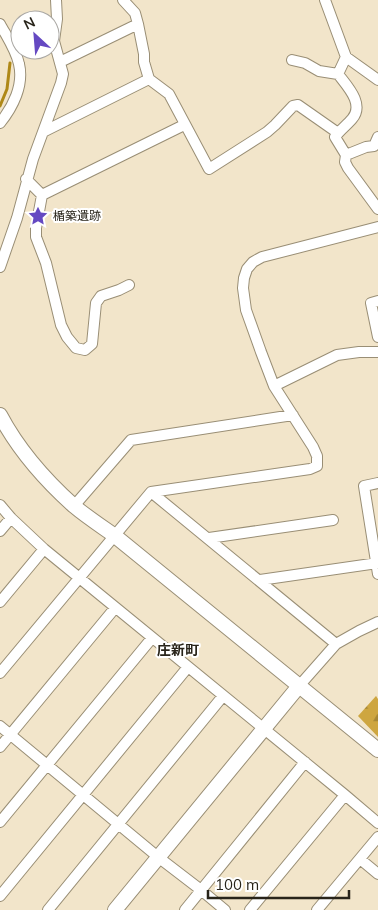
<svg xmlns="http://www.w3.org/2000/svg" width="378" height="910" font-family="Mulish,'Noto Sans JP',sans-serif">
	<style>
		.forest { fill: url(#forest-firs) }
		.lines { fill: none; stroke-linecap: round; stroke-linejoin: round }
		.stream { stroke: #af8817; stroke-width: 3 }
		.street-casing { stroke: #998e75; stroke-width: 12 }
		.secondary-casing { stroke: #998e75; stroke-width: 16 }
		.street { stroke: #fff; stroke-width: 10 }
		.secondary { stroke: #fff; stroke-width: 14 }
		.labels { text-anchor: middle; stroke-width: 4; stroke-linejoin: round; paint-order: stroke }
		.poi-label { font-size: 12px; fill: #28241a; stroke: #fff; text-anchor: start }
		.neighbourhood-label { font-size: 14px; font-weight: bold; fill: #28241a; stroke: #fff }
	</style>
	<defs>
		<pattern id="forest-firs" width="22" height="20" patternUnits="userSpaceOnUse" patternTransform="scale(1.25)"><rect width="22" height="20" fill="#cea640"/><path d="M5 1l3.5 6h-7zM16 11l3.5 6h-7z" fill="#a78735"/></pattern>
	</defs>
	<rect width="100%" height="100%" fill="#f2e5ca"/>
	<path class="forest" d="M 376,696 L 378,699 L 378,737 L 358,716 Z"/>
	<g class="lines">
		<path class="stream" d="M 0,106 L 7,89 L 10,63"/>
		<defs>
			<path id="street" d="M 123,0 L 135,13 L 138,24 L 144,54 L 144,62 L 149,79 L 169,94 L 209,169 L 267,132 L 275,125 L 293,106 L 298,105 L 338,133
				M 325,0 L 346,57 L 378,80
				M 0,24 C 7,37 16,50 19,64 C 24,85 13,107 0,123
				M 292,60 L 305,63 L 319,71 L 338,74 L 346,57
				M 60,62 L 138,24
				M 338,74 C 347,86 365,104 352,119 C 347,125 340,130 335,137 L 346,155
				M 43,132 L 149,79
				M 378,137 L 374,146 L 366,147 L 346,155 L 345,162 L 348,168 L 378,209
				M 26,179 L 42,195 L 184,125
				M 42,195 L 36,228 L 36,237 L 46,263 L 61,325 L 67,337 L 76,348 L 85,350 L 92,344 L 96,303 L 101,296 L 119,290 L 129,285
				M 0,267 L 17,218 L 33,159 L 61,83 L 63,74 L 54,41 L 57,19 L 56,0
				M 378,301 L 371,303 L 378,337
				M 274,386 L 337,355 L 359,352 L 378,352
				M 378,483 L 364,486 L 378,574
				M 151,492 L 336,644
				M 0,505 L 11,518 L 44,549 L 345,795 L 378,823
				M 74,506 L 131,440 L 293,415
				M 0,531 L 11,518
				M 209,538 L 333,520
				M 260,580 L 378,563
				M 0,602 L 44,549
				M 0,673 L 151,492 L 310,469 L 317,466 L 317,456 L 313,447 L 274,386 L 261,352 L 246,310 L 243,288 L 244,278 L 247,269 L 253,262 L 262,257 L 378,227
				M 299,686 L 336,644 L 359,631 L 378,622
				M 0,726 L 158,857 L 201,890 L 225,910
				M 0,747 L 115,608
				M 0,822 L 152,638
				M 360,859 L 378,874
				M 0,896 L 188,667
				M 48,910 L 223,696
				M 185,910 L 305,762
				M 250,910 L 345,795
				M 317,910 L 378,837"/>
			<path id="secondary" d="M 0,415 C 18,449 45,480 74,506 C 87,517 101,526 115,536 L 378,750
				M 115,910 L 299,686"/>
		</defs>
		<use href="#street" class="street-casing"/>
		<use href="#secondary" class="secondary-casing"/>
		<use href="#street" class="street"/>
		<use href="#secondary" class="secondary"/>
	</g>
	<defs>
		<symbol id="sight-bare" viewBox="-9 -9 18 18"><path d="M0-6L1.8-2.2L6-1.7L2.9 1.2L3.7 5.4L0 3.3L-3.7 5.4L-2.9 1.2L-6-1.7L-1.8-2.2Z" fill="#6549c2" stroke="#fff" stroke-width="2.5" paint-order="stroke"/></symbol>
	</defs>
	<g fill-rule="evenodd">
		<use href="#sight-bare" x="24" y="202" width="28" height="28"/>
	</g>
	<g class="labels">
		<g class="poi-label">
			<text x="53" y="220">楯築遺跡</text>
		</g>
		<g class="neighbourhood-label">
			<text x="178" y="655">庄新町</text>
		</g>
	</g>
	<g transform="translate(35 35) rotate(334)"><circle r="24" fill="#ffffff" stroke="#a9a7a3"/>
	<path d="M0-4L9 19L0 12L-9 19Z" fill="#6549c2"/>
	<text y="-8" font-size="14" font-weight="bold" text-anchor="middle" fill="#28241a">N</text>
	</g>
	<path d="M208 890v8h141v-8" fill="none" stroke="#28241a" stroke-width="2.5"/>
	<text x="215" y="890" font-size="15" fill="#28241a" stroke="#ffffff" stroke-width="4" paint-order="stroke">100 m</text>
</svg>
